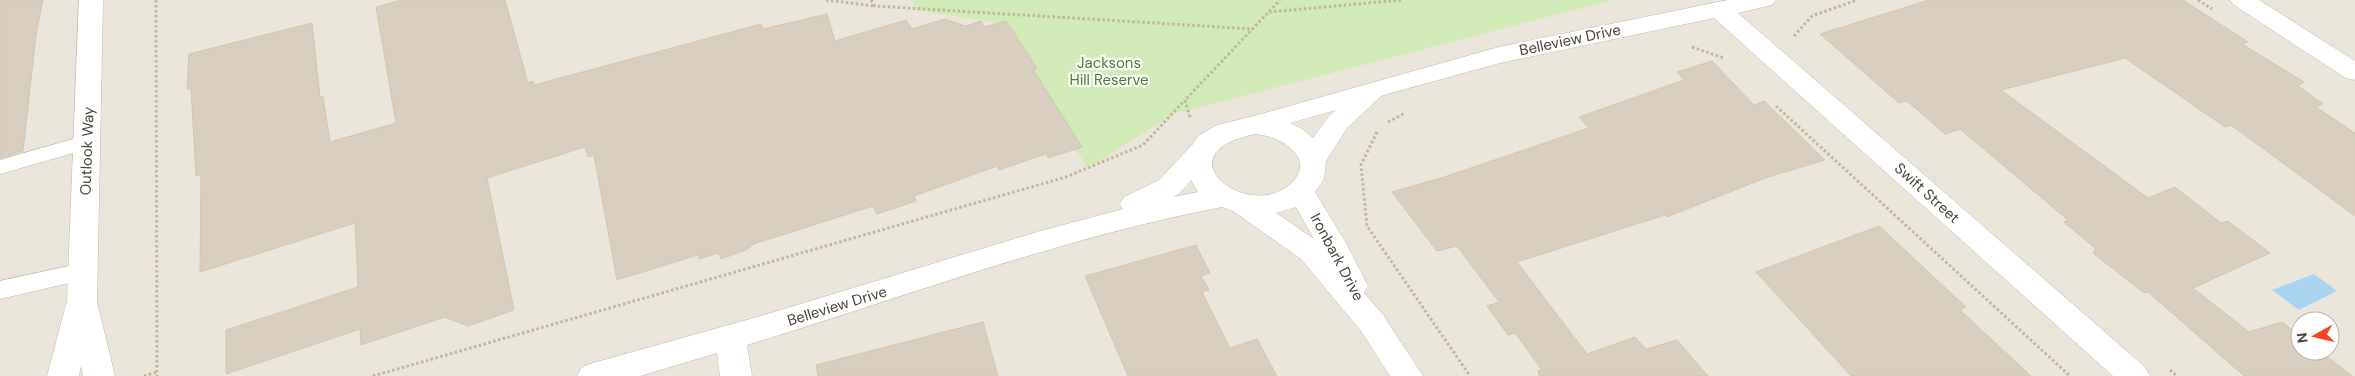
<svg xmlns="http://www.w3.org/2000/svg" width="2355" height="376" font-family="'DM Sans',sans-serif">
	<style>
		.residential { fill: #eae5da; fill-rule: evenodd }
		.green { fill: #d2eab5 }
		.water { fill: #a9d4f2 }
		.building { fill: #d8cfc1; stroke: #d3c7b4 }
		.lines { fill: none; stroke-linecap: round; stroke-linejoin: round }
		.lane-casing { stroke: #c2bbae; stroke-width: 1 }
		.street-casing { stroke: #c2bbae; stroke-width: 1 }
		.path { stroke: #c4b79f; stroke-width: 3; stroke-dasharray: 2.5 2.5; stroke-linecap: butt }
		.lane { fill: #fff; fill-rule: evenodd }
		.street { fill: #fff; fill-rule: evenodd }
		.labels { text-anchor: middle; stroke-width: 4.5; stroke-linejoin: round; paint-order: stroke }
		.street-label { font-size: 15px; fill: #4b4439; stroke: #fff }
		.park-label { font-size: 15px; fill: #4a7f2a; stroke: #fff }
	</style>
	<rect width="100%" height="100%" fill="#f6f3ec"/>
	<path class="residential" d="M 0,0 L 2355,0 L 2355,376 L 0,376 ZM 2300,321 L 2330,321 L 2330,351 L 2300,351 Z"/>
	<path class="green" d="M 913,0 L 1613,0 L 1174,114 L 1088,168 L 992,22 L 915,10 Z"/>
	<path class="water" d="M 2314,274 L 2337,291 L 2299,310 L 2272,290 Z"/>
	<path class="building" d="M 0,0 L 43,0 L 36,35 L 23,151 L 0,158 Z
		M 402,0 L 505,0 L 528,83 L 533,81 L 534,85 L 761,24 L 763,29 L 827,14 L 835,41 L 906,20 L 912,29 L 945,19 L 965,26 L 981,21 L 985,27 L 1006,21 L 1037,68 L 1033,69 L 1082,147 L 1048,158 L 1046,154 L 999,170 L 997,166 L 914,196 L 916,201 L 877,214 L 873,206 L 754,244 L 746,250 L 721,259 L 719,253 L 699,259 L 698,255 L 617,280 L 594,155 L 588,157 L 585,147 L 487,178 L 514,310 L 468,326 L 445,317 L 361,345 L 360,329 L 226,374 L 226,330 L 358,287 L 355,223 L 200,272 L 201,174 L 196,176 L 191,89 L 187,89 L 189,54 L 312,23 L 320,97 L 323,96 L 330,142 L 396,123 L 376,7 Z
		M 1929,0 L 2183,0 L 2248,42 L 2242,44 L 2304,82 L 2298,86 L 2323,104 L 2316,107 L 2355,133 L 2355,216 L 2231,125 L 2225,127 L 2125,58 L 2001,90 L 2148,198 L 2175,187 L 2221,223 L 2228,221 L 2270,253 L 2193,288 L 2249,332 L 2282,322 L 2300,336 L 2300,351 L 2320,351 L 2352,376 L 2244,376 L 2148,292 L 2144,293 L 2093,253 L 2096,249 L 2064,222 L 2068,220 L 1960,129 L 1945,134 L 1907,101 L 1899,103 L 1820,34 Z
		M 1712,61 L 1754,105 L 1764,101 L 1825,160 L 1765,178 L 1667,217 L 1665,215 L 1517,262 L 1587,354 L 1635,337 L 1646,349 L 1677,340 L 1708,376 L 1539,376 L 1538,371 L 1542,370 L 1515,333 L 1508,335 L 1487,306 L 1499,302 L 1457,246 L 1437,251 L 1392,192 L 1444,177 L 1589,128 L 1579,117 L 1684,80 L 1677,72 Z
		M 1879,226 L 1966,307 L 1960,310 L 2031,376 L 1851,376 L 1756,272 Z
		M 1196,245 L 1210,273 L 1201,276 L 1209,290 L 1202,292 L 1230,348 L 1257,339 L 1277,376 L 1128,376 L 1085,276 Z
		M 983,322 L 998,376 L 818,376 L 816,365 Z"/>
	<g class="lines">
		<defs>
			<path id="lane" d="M 87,135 L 94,137 L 97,142 L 94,147 L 0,174 L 0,160 Z
				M 83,263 L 91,266 L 94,272 L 91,278 L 0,299 L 0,281 Z"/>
			<path id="street" d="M 79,0 L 103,0 L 97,302 L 115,376 L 83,376 L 81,366 L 79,376 L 47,376 L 67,301 Z
				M 1728,0 L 1776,0 L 1772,5 L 1738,13 L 2145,367 L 2150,376 L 2113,376 L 1714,18 L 1500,63 L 1387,94 L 1381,96 L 1347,128 L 1326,161 L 1324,179 L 1315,192 L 1346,243 L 1368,286 L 1364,293 L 1383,315 L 1423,376 L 1390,376 L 1361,331 L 1301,259 L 1233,211 L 1222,207 C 1060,238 905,297 747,345 L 752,376 L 720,376 L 717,353 L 640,376 L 577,376 L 582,367 L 593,363 L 761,316 L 1037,232 L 1123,209 L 1120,204 L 1124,197 L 1159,180 L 1193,144 L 1198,136 L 1217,125 L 1254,116 L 1499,47 ZM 1336,110 L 1329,116 L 1313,138 L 1302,129 L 1290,123 ZM 1255,134 C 1282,136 1320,160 1288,186 C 1246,220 1160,154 1255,134 ZM 1191,180 L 1198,192 L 1173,197 L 1179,194 ZM 1296,207 L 1314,239 L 1276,213 Z
				M 2230,0 L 2259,0 L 2355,61 L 2355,80 L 2346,78 L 2234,5 Z"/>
		</defs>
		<use href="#lane" class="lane-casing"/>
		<use href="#street" class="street-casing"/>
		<path class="path" d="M 156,0 L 157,376
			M 826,0 L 875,6
			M 871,0 L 875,6 L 1253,29
			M 2198,0 L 2212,9
			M 1269,12 L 1402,0
			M 1794,36 L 1812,16 L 1857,0
			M 1692,47 L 1724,58
			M 1776,106 L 2070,376
			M 1190,117 L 1185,100 L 1280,0
			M 1388,122 L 1405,113
			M 1377,132 L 1361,165 L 1367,226 L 1470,376
			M 2170,370 L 2177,376
			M 144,376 L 157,372
			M 373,376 L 1066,177 L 1143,145 L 1185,100"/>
		<use href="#lane" class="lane"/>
		<use href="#street" class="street"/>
	</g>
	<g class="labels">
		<g class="street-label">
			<text transform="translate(1570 40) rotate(-12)" y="5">Belleview Drive</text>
			<text transform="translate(87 151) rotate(-88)" y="5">Outlook Way</text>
			<text transform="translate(1927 193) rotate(42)" y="5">Swift Street</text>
			<text transform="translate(1337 257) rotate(62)" y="5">Ironbark Drive</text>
			<text transform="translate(837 306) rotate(-17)" y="5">Belleview Drive</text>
		</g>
		<g class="park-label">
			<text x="1109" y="68">Jacksons<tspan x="1109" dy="17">Hill Reserve</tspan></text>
		</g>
	</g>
	<g transform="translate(2315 336) rotate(262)"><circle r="24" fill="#ffffff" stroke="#b7b4b0"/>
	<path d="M0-4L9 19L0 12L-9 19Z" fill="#fc3f1d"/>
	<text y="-8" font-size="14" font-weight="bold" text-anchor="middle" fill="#4b4439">N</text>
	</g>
</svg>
